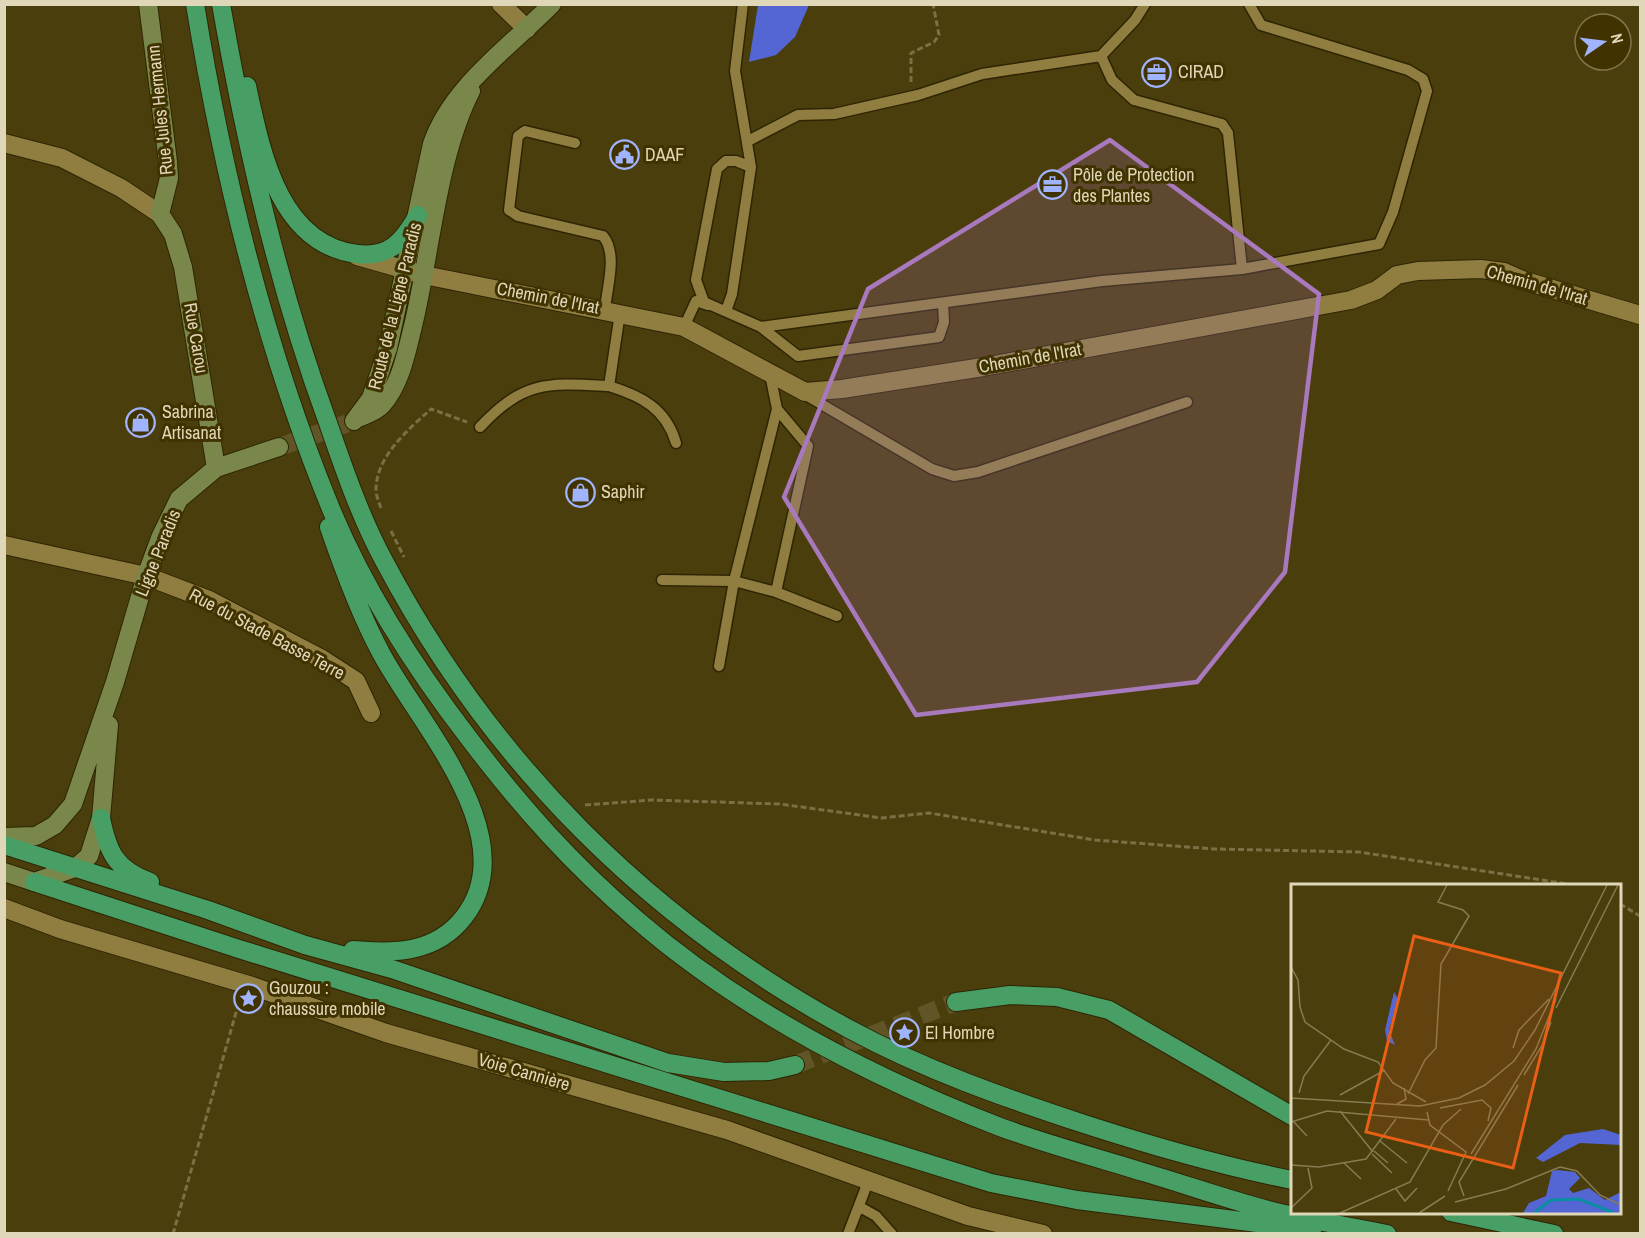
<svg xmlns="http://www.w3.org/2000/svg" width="1645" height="1238" font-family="'Archivo Narrow',sans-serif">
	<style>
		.forest { fill: #5466d4 }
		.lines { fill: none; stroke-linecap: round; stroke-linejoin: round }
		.secondary-tunnel { stroke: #615527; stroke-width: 18; stroke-dasharray: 18 9; stroke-linecap: butt }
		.highway-tunnel { stroke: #615527; stroke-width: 18; stroke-dasharray: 18 9; stroke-linecap: butt }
		.lane-casing { stroke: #2e2504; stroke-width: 13 }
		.street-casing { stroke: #2e2504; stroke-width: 20 }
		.secondary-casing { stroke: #2e2504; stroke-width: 20 }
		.highway-casing { stroke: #2e2504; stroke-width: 20 }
		.path { stroke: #7b6f44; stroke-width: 3; stroke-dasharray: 6 3; stroke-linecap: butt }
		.lane { stroke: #907d40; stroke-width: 10 }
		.street { stroke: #907d40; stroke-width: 18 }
		.secondary { stroke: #7a874b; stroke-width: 18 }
		.highway { stroke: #489f66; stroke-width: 18 }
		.marked { fill: #a879bc; fill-opacity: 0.2; stroke: #a879bc; stroke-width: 4.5; stroke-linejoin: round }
		.labels { text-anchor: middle; stroke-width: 6; stroke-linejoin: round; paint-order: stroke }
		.poi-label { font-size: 18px; fill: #e0d7b8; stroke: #403300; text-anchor: start }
		.street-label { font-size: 18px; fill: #e0d7b8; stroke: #403300 }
		.inset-river { fill: none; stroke: #0b8ea2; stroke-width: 3 }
		.inset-road { fill: none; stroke: #877b51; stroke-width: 1.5 }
		.view { fill: #e85f15; fill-opacity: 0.15; stroke: #e85f15; stroke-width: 3 }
		.inset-edge { fill: none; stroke: #e0d7b8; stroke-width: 3 }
	</style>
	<rect width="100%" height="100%" fill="#4b3e0d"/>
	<path class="forest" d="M 758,5 L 809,5 L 795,37 L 776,55 L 749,62 Z"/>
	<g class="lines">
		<path class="secondary-tunnel" d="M 279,447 L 354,421"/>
		<path class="highway-tunnel" d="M 795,1065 L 956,1002"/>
		<defs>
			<path id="lane" d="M 1101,56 L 1112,80 L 1134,100 L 1222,124 L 1228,133 L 1242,269
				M 748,141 L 798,115 L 834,114 L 918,95 L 982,74 L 1101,56 L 1135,20 L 1145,4
				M 575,143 L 525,131 L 518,136 L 509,210 L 518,216 L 603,236 C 618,254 607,287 605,309
				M 751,167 L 736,161 L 726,161 L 717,169 L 696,280 L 704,302 L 761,327 L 798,356 L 939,337 L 944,322 L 943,303
				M 726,311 L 732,294 L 751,167 L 735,71 L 743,4
				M 620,313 L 609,386 C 641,396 666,408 676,443
				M 684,327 L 696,301 L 708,305
				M 761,327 L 1102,281 L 1242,269 L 1379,244 L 1393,212 L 1427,91 L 1423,79 L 1408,70 L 1261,25 L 1249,4
				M 770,374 L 777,409 L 808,446 L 776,592
				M 804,394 L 932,469 L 954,476 L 978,472 L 1187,402
				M 480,427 C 524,380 548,383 609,386
				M 662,580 L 734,581 L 776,592 L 837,616
				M 719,666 L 734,581 L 777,409
				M 860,1207 L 876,1216 L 892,1234
				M 848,1234 L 868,1182"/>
			<path id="street" d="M 501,4 L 527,29
				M 4,143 L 62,158 L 121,188 L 160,214
				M 357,256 L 424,275 L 684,327 L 805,392 L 842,389 L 983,367 L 1351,300 L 1377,290 L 1397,275 L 1418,271 L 1481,269 L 1504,272 L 1522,280 L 1640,315
				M 4,545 L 146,576 L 209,600 L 322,659 L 356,681 L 371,713
				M 4,908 L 60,929 L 252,986 L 386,1033 L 727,1130 L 968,1216 L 1043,1234"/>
			<path id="secondary" d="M 148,4 L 168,162 L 169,178 L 160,214 L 173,234 L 183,267 L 216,468
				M 358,418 C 365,415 376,412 382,405 C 401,383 406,354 413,326 C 431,252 437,158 471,91
				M 354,421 L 371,398 L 388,348 L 432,144 C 452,86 510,47 552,4
				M 4,837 L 36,836 L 55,825 L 73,804 L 115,682 L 146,576 L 160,538 L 179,499 L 216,468 L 279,447
				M 4,872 L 34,882 L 75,868 L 89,856 L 101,818 L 109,725"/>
			<path id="highway" d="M 195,4 C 223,176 265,348 331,509 C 365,591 417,671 471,741 C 522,808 572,864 636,919 C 741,1010 871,1077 1000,1127 C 1046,1144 1095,1157 1143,1172 C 1184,1184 1226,1199 1268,1210 C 1307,1220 1348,1226 1387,1234
				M 221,4 C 246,146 278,287 328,423 C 344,469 360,516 383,559 C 490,762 649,921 851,1030 C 925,1070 1005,1098 1084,1124 C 1152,1146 1222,1166 1292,1180
				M 247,86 C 261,150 278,244 357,254 C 390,258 403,241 418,215
				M 329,527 C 343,568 360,614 381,653 C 418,723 526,837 464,917 C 436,953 395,954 353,950
				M 101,818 C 108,852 115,869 150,882
				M 4,845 L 208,910 L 305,945 L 392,969 L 668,1063 L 724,1072 L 769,1071 L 795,1065
				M 34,882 L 239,949 L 991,1183 L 1077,1200 L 1312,1230
				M 956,1002 L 1010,995 L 1057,997 L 1109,1010 L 1292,1116
				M 1451,1212 L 1554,1234"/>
		</defs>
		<use href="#lane" class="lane-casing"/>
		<use href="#street" class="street-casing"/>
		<use href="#secondary" class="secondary-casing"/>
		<use href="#highway" class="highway-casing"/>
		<path class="path" d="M 911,82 L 911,53 L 934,42 L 939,35 L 933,4
			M 381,508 C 379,503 376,495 376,490 C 376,456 409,429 431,409 L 467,422
			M 391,531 L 404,557
			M 585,805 L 652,800 L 780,804 L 881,818 L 929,813 L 1095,840 L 1214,849 L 1359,852 L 1581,886
			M 1620,904 L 1640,916
			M 173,1234 L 239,1002"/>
		<use href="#lane" class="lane"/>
		<use href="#street" class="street"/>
		<use href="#secondary" class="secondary"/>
		<use href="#highway" class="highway"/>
	</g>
	<path class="marked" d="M 1110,140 L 1319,294 L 1285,572 L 1197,682 L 916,715 L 784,497 L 868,289 Z"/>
	<defs>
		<symbol id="office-ring" viewBox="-11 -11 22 22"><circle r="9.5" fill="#403300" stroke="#a0b3fd" stroke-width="1.5"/><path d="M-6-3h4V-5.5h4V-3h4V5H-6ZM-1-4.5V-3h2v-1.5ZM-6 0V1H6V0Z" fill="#a0b3fd"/></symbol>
		<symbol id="civic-ring" viewBox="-11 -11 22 22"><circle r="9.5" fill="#403300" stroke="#a0b3fd" stroke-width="1.5"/><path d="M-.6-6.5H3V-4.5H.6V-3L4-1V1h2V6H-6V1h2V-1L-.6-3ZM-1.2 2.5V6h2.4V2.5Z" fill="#a0b3fd"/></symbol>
		<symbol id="shop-ring" viewBox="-11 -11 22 22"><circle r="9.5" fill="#403300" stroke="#a0b3fd" stroke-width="1.5"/><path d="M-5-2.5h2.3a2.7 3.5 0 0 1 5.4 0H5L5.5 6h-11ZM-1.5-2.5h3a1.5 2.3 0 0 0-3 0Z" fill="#a0b3fd"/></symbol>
		<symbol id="sight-ring" viewBox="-11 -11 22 22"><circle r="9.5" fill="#403300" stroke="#a0b3fd" stroke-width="1.5"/><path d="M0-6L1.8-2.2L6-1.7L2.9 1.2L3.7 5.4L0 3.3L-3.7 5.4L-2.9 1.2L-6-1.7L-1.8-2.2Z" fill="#a0b3fd"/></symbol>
	</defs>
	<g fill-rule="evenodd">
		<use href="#office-ring" x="1140" y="56" width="33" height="33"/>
		<use href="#civic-ring" x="608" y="138" width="33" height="33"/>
		<use href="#office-ring" x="1036" y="168" width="33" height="33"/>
		<use href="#shop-ring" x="124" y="406" width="33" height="33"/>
		<use href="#shop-ring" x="564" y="476" width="33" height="33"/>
		<use href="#sight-ring" x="232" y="982" width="33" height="33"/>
		<use href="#sight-ring" x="888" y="1016" width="33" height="33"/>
	</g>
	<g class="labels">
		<g class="poi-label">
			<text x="1178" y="78">CIRAD</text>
			<text x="645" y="161">DAAF</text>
			<text x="1073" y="181">Pôle de Protection<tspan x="1073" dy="21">des Plantes</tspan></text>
			<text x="162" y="418">Sabrina<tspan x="162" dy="21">Artisanat</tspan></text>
			<text x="601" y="498">Saphir</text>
			<text x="269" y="994">Gouzou :<tspan x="269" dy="21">chaussure mobile</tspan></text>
			<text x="925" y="1039">El Hombre</text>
		</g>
		<g class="street-label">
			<text transform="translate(160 110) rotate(-96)" y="6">Rue Jules Hermann</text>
			<text transform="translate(1537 285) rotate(16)" y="6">Chemin de l'Irat</text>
			<text transform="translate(548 298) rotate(11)" y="6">Chemin de l'Irat</text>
			<text transform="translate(395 306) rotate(-76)" y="6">Route de la Ligne Paradis</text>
			<text transform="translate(196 338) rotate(80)" y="6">Rue Carou</text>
			<text transform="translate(1030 358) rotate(-10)" y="6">Chemin de l'Irat</text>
			<text transform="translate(158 553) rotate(-68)" y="6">Ligne Paradis</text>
			<text transform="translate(267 634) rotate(28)" y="6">Rue du Stade Basse Terre</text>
			<text transform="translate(524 1072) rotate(16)" y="6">Voie Cannière</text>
		</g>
	</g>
	<g transform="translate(1291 884)">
		<rect width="330" height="330" fill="#4b3e0d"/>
		<path d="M 103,108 L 107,115 L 98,146 L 104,161 L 96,157 L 94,146 ZM 312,245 L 330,251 L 330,261 L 289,259 L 252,278 L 245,274 L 274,251 ZM 266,286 L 284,288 L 289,294 L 278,305 L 282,309 L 298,304 L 314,316 L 330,308 L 330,329 L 232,329 L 238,319 L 255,312 L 261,287 Z" fill="#5466d4"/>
		<path class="inset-river" d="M 243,329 L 260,316 L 288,315 L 323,329"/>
		<path class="inset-road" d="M 0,83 L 7,96 L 9,123 L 14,138 L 53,165 L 87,178 L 102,199 L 135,218M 265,124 L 327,1M 222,164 L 228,146 L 258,115M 233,191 L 252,160 L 260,138M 8,209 L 13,192 L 40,156M 117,210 L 134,176 L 145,164 L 150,80 L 178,32 L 172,26 L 147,18 L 156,1M 49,211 L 94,186M 0,214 L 129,222 L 168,214 L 194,201 L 223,177 L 244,146 L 316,1M 106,220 L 115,215 L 113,204M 149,224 L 191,216 L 200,224 L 197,237M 49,227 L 82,268M 136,228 L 139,241 L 175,268 L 157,307M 2,237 L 16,252M 0,238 L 36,227 L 137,236M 89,257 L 116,279M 83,267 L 97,279M 81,270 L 101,289M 180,270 L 245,165 L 265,115M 53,279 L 70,295M 0,281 L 28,283 L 75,275 L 105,235M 105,305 L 114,317 L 126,304M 173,312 L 168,298 L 227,201M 164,318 L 215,305 L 269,283 L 286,287 L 309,311 L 330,321M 0,324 L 21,304 L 17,284M 49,329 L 119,298 L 152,241 L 170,225M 128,329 L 154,312"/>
		<path class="view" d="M 123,52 L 270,89 L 222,284 L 75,248 Z"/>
		<rect width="330" height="330" class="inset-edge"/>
	</g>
	<rect width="1645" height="1238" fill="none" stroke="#e0d7b8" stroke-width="12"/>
	<g transform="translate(1603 42) rotate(76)"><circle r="28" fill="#403300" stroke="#80754a" stroke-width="1.5"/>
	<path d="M0-4.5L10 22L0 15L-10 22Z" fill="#a0b3fd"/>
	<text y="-9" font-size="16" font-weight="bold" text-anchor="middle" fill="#e0d7b8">N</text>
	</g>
</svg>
